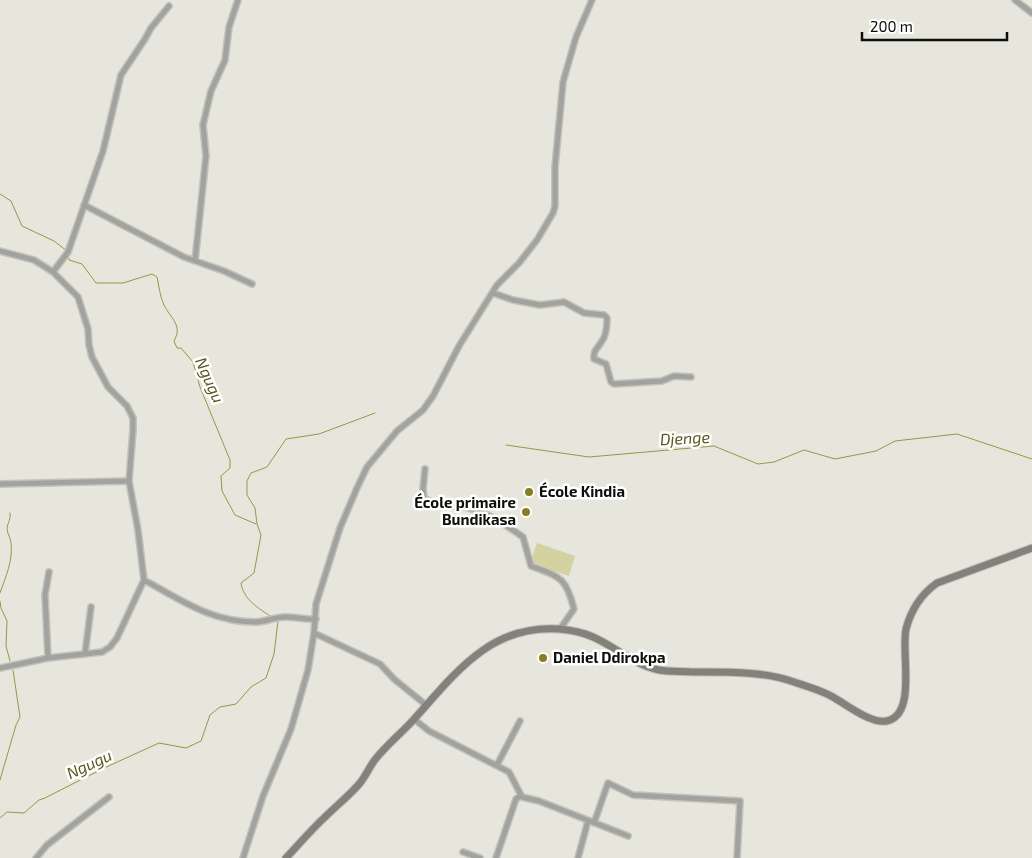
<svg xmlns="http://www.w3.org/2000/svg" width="1032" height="858" font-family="'Exo 2',sans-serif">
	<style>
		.green { fill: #d5d2a2 }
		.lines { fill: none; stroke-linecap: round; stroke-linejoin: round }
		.stream { stroke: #9b9548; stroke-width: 1 }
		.street-casing { stroke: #c3c3bb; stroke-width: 8 }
		.secondary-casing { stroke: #c3c3bb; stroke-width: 9 }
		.street { stroke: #a2a29e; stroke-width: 5 }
		.secondary { stroke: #82817c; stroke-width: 7 }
		.poi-dot { fill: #867e25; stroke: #fff; stroke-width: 2 }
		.labels { text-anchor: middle; stroke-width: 5; stroke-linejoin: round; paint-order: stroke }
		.poi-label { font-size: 15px; font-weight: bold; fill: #0e0e0b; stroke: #fff; text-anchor: start }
		.water-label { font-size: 16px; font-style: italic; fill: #5b561d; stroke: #fff }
	</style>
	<rect width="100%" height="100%" fill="#e6e6dd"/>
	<path class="green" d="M 537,543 L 575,556 L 569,576 L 530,563 Z"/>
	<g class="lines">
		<path class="stream" d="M 0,194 L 11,201 L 22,226 L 54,241 L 67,251
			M 68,255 L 69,260 L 82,264 L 96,283 L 123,283 L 152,274 L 157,277 C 159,286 160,297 164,305 C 171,319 183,325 174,341 L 177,348 L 181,348 L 193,362 L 200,387 L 230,460 L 230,468 L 221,476 L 222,491 L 235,515 L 256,524
			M 506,445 L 589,457 L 714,446 L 758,464 L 774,462 L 804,450 L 835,459 L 876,451 L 895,441 L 957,434 L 1032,459
			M 0,593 C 6,576 13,561 11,543 C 11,538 7,534 7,528 C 8,522 11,519 10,513
			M 0,601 L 1,608 L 7,621 L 6,646 L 10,661
			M 272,617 C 259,609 243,599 241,583 L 254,573 L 261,535 L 257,524 L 255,508 L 247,495 L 247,481 L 251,473 L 267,467 L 286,439 L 319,434 L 375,413
			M 0,780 L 16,725 L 20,717 L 13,670
			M 0,818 L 7,812 L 24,813 L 39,800 L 45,798 L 102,769 L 159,743 L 186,748 L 201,741 L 210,715 L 220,707 L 236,704 L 251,687 L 266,678 L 274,654 L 278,621"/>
		<defs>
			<path id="street" d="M 1015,0 L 1032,13
				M 84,205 L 184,257 L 224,271 L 252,284
				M 0,251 L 34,260 L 53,272 L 78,297 L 88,329 L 89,345 L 92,357 L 108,387 L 127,406 L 133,418 L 133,430 L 129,481 L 138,530 L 144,580 L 117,638 L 110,647 L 102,652 L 48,658 L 0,668
				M 195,261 L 206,156 L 203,125 L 211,91 L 225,60 L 229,27 L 238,0
				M 53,272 L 68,252 L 103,151 L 121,75 L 145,39 L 151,28 L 169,6
				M 493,293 L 513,300 L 540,305 L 564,302 L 584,313 L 604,315 L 607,318 C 607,324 606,336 602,341 C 598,348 593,350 594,359 L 606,364 L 611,382 L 614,384 L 662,381 L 674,376 L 691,377
				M 425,469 L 423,489 L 424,498 C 438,507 453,504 469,508 C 489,513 507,526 523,537 L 531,566 C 560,577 566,577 574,609 L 560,629
				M 0,484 L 129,481
				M 144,580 C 181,600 211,622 255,622 C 265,622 275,617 285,617 C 295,617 305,620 316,619
				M 314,633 L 380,664 L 394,679 L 426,705
				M 85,654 L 91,607
				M 48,658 L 45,595 L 49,572
				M 414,719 L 429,731 L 509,772 L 522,797 L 539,801 L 628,836
				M 497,765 L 520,721
				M 594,823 L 608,783 L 633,795 L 740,801 L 737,858
				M 463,852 L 480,858
				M 36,858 L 47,845 L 109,797
				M 243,858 L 263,796 L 291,729 L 308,670 L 314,633 L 316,604 L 340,528 L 357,488 L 367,467 L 397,431 L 423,410 L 433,396 L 459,346 L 497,285 L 519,263 L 537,240 L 553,213 L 555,206 L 555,167 L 563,82 L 576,37 L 592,0
				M 496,858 L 516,799 L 521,795
				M 578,858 L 588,821"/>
			<path id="secondary" d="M 286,858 C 299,844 311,830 325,817 C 336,806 350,795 360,783 C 365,777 369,768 374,761 C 386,745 403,732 416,717 C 456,672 492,624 559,629 C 571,630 582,632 593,637 C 616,647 634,665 659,670 C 670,672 683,671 694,672 C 727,672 763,671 794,682 C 806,686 820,690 831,696 C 845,703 873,727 890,720 C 916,710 901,652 906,629 C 911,610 920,595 937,583 L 1032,548"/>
		</defs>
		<use href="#street" class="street-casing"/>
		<use href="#secondary" class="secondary-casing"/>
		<use href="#street" class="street"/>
		<use href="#secondary" class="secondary"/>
	</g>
	<g class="poi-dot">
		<circle cx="529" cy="492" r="5"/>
		<circle cx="526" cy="512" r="5"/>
		<circle cx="543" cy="658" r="5"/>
	</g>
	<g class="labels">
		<g class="poi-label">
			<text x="539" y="497">École Kindia</text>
			<text x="516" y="508" text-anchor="end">École primaire<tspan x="516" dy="17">Bundikasa</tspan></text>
			<text x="553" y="663">Daniel Ddirokpa</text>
		</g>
		<g class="water-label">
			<text transform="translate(210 380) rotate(66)" y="6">Ngugu</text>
			<text transform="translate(685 438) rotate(-3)" y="6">Djenge</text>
			<text transform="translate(89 764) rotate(-25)" y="6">Ngugu</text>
		</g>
	</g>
	<path d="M862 32v8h145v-8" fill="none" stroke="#0e0e0b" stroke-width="2.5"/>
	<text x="870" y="32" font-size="15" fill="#0e0e0b" stroke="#ffffff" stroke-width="4" paint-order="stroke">200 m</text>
</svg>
